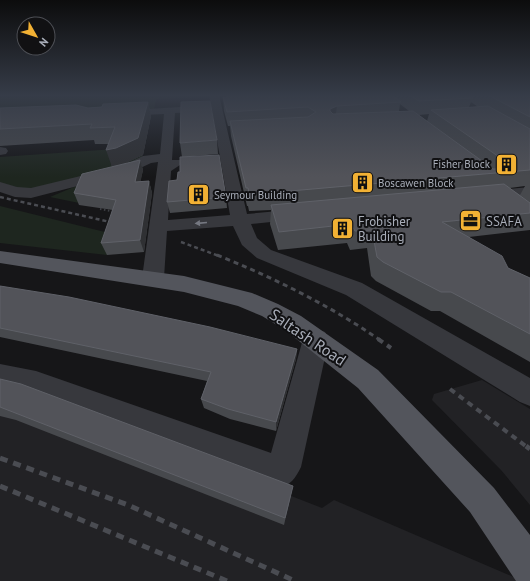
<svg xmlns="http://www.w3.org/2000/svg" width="530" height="581" font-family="'PT Sans',sans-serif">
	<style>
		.built { fill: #222225 }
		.green { fill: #1e261f }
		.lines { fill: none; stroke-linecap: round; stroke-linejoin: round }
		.path { stroke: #3d3f44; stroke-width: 2; stroke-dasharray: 1.5 2.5; stroke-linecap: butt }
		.minor { fill: #37383d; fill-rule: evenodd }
		.major { fill: #53555c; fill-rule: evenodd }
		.rail-far3 { stroke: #4a4c52; stroke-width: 2.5; stroke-dasharray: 4 3; stroke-linecap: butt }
		.rail-far2 { stroke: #4a4c52; stroke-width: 3; stroke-dasharray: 5 4; stroke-linecap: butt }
		.rail-far1 { stroke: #4a4c52; stroke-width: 4; stroke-dasharray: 6 5; stroke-linecap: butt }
		.rail { stroke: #4a4c52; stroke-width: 5; stroke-dasharray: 8 6; stroke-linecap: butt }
		.wall { fill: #47494d; fill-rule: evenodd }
		.shaded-wall { fill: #2f3033 }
		.building { fill: #525359; stroke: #5f6168 }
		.oneway { fill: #757881 }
		.labels { text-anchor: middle; stroke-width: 4; stroke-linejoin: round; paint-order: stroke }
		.far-poi-label { font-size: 11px; fill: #a8adb8; stroke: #111113; text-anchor: start }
		.poi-label { font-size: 13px; fill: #a8adb8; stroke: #111113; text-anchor: start }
		.near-street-label { font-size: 16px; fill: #a8adb8; stroke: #111113 }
	</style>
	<rect width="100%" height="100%" fill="#161618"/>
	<path class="built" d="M 482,380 L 530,409 L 530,505 L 501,470 L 432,400 L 434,394 Z
		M 0,386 L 33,395 L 322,508 L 334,500 L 523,581 L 0,581 Z"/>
	<path class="green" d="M 0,95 L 205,95 L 205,97 L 156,99 L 154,109 L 0,113 Z
		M 144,147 L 142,157 L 134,164 L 28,190 L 0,183 L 0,157 Z
		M 81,184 L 79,203 L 50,197 Z
		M 0,206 L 113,234 L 107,255 L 0,243 Z"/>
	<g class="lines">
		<path class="path" d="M 100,209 L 115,212"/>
		<path class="minor" d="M 209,95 L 219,95 L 247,214 L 300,209 L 306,210 L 309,214 L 306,218 L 300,219 L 251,224 L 257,238 L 271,250 L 362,283 L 530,378 L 530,406 L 520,402 L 346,295 L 257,258 L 242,245 L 233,226 L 167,231 L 164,278 L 161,283 L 153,285 L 145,283 L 142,278 L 158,162 L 151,163 L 132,172 L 31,198 L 15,197 L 0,192 L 0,182 L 17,187 L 31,188 L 122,166 L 143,156 L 160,154 L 164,114 L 121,116 L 117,115 L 116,113 L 117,111 L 211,105 ZM 212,111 L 230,215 L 168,220 L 171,171 L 183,163 L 181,160 L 172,160 L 175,113 Z
			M 0,147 L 6,148 L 8,151 L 6,154 L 0,155 Z
			M 530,187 L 530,197 L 487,201 L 481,199 L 479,196 L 481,193 L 487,191 Z
			M 316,329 L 325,332 L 329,339 L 301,467 C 295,479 291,484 279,489 L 36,397 L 0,388 L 0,364 L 36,371 L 271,453 L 303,339 L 307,332 Z"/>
		<path class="major" d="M 0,251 L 184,276 L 252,293 L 278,304 L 301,316 L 378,370 L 494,488 L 530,535 L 530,581 L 516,581 L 470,512 L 358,388 L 285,330 L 262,316 L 238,306 L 184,292 L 0,263 Z"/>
		<path class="rail-far3" d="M 0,197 L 119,224
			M 181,242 L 219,256"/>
		<path class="rail-far2" d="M 217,255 C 274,278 329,305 380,340"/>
		<path class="rail-far1" d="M 378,339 L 391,348
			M 450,389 L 527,447"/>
		<path class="rail" d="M 526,446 L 530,449
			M 0,458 L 128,505 L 295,581
			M 0,486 L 227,581"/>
	</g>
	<path class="wall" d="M 226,95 L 530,95 L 530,230 L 469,237 L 508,268 L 530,278 L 530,362 L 440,311 L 431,311 L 376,281 L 371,276 L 367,248 L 350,250 L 347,243 L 278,250 L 270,224 L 271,210 L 249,211 L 248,206 L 247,206 L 231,136 L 230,126 L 228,126 L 224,111 L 223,97 L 226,97 ZM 471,102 L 478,107 L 469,107 ZM 400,104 L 409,111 L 399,111 ZM 429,114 L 427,121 L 419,115 ZM 525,186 L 520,195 L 510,188 Z
		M 148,102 L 151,116 L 143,155 L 123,164 L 140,160 L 143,170 L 140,182 L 149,181 L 152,193 L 144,252 L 107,255 L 101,243 L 113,210 L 79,205 L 74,193 L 112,167 L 108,144 L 95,144 L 94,140 L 0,146 L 0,108 L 88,108 Z
		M 217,140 L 218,154 L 182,157 L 180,143 Z
		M 180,172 L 226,197 L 227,208 L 170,213 L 167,202 L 177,180 Z
		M 0,286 L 297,349 L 296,359 L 276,431 L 230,419 L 204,408 L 201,399 L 207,381 L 0,337 Z
		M 0,379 L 293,486 L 284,525 L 16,420 L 0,416 Z"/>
	<path class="shaded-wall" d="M 148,102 L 151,116 L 143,155 L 122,165 L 112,167 L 106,150 Z
		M 337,106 L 335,120 L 328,124 L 330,109 Z
		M 140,160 L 143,170 L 138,194 L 135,182 Z
		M 149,181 L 152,193 L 144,252 L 140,240 Z
		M 297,349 L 296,359 L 276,431 L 276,422 Z"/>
	<path class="building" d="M 226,95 L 392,95 L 401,102 L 337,106 L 330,109 L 330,111 L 333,114 L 413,111 L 493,169 L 504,169 L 509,165 L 505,161 L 431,110 L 488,106 L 530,129 L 530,170 L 267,193 L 249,193 L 248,188 L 246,188 L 230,121 L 308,117 L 316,112 L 308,107 L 227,112 L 223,97 L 227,97 Z
		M 410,95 L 469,95 L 473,98 L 419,101 Z
		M 488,95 L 530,95 L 530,117 Z
		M 210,101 L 217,140 L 180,143 L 181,102 Z
		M 148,102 L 138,138 L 116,148 L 106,150 L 115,127 L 90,128 L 92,124 L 0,129 L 0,108 L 76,105 L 88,108 L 102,107 L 103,104 Z
		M 219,155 L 226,197 L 167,202 L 169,181 L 177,180 L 178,172 L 180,172 L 180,157 Z
		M 140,160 L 135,182 L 149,181 L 140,240 L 101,243 L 116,200 L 74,193 L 82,174 Z
		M 504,184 L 530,203 L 530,213 L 442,222 L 502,256 L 508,268 L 530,278 L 530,334 L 451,292 L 441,292 L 383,262 L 377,257 L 372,230 L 355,231 L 351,224 L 279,232 L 271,205 Z
		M 0,286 L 69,297 L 210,327 L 297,349 L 276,422 L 228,409 L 201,399 L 211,372 L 0,328 Z
		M 0,379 L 21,384 L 293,486 L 285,518 L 0,407 Z"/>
	<defs><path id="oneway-solid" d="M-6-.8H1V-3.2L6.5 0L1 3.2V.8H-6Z"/></defs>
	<use class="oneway" href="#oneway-solid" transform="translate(201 223) rotate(175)"/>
	<linearGradient id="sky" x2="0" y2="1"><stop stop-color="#0c0c0d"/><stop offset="0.54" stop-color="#363c48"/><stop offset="1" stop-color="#363c48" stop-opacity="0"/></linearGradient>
	<rect width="530" height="177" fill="url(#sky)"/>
	<defs>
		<symbol id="building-square" viewBox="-11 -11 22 22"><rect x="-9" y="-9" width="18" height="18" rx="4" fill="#f2b134" stroke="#111113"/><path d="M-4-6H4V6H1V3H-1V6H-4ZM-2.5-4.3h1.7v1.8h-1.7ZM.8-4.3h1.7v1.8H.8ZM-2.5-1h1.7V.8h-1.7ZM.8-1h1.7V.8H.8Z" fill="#111"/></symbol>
		<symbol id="office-square" viewBox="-11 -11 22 22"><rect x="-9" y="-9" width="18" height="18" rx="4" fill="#f2b134" stroke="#111113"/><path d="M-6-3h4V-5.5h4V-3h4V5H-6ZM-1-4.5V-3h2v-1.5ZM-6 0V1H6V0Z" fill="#111"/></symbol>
	</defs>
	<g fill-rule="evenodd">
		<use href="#building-square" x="494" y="152" width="25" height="25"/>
		<use href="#building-square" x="350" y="170" width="25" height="25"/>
		<use href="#building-square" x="186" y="182" width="25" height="25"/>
		<use href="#office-square" x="458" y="208" width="25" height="25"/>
		<use href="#building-square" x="330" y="216" width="25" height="25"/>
	</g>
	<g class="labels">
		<g class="far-poi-label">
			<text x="490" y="168" text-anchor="end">Fisher Block</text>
			<text x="378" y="187">Boscawen Block</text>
			<text x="214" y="199">Seymour Building</text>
		</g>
		<g class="poi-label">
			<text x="358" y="226">Frobisher<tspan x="358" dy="15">Building</tspan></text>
			<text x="486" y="226">SSAFA</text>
		</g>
		<g class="near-street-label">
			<text transform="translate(308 337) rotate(34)" y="6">Saltash Road</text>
		</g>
	</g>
	<g transform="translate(36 36) rotate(129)"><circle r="19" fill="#111113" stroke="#4d4f55"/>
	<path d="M0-3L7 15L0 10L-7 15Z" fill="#f2b134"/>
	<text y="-6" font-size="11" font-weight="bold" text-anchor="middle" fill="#a8adb8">N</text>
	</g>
</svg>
